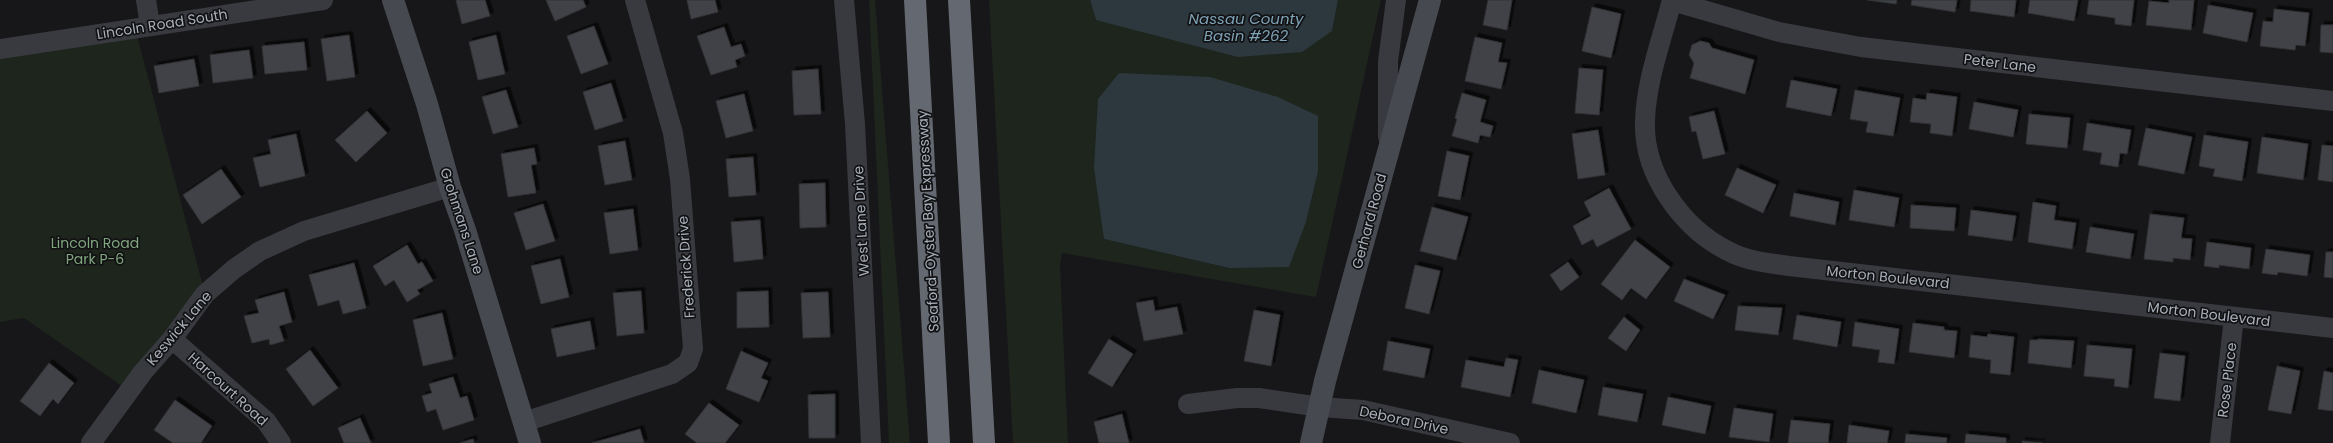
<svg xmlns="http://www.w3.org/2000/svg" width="2333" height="443" font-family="Poppins,sans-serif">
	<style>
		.green { fill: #1d251d; fill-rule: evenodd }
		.water { fill: #2c383e }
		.building { fill: #414247; stroke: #313236; filter: url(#shadow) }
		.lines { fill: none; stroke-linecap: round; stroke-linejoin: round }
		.street { stroke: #383a3f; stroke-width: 20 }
		.secondary { stroke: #46494f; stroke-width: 22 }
		.highway { stroke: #646870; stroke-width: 22 }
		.labels { text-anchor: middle; stroke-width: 3.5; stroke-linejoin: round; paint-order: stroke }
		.street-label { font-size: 14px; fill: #a9b0ba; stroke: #121214 }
		.park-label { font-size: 14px; fill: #81a67f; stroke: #121214 }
		.water-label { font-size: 15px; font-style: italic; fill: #7ea2b6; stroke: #121214 }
	</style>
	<defs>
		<filter id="shadow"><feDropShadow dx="3.5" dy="-3.5" stdDeviation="0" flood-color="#0009"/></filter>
	</defs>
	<rect width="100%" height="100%" fill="#171719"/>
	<path class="green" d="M 869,0 L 875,0 L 910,443 L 889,443 Z
		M 989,0 L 1090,0 L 1096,20 L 1332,31 L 1338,0 L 1381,0 L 1316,297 L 1062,253 L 1060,265 L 1068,443 L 1013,443 ZM 1318,116 L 1318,172 L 1306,222 L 1229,268 L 1104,239 Z
		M 135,28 L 205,294 L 129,391 L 24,318 L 0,322 L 0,49 Z"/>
	<path class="water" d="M 1090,0 L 1338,0 L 1332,31 L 1302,52 L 1238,57 L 1096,20 Z
		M 1119,73 L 1210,77 L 1278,97 L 1318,116 L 1318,172 L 1306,222 L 1289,267 L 1229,268 L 1104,239 L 1094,168 L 1098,99 Z"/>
	<path class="building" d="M 456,0 L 485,0 L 490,16 L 462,24 Z
		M 546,0 L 583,0 L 586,7 L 555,21 Z
		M 687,0 L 715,0 L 718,12 L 691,19 Z
		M 1488,0 L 1512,0 L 1507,30 L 1483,25 Z
		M 1867,0 L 1897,0 L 1896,4 Z
		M 1912,0 L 1957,0 L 1955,12 L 1911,5 Z
		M 1971,0 L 2016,0 L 2014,17 L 1970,11 Z
		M 2030,0 L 2078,0 L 2074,21 L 2028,13 Z
		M 2089,0 L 2134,0 L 2131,26 L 2115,24 L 2115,18 L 2087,14 Z
		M 2169,0 L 2194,0 L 2191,30 L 2146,25 L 2149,1 L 2169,3 Z
		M 2208,5 L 2253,13 L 2247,42 L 2203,33 Z
		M 1592,7 L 1621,14 L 1611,58 L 1582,51 Z
		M 2274,9 L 2309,13 L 2305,46 L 2296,45 L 2295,50 L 2260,46 L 2263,21 L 2273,22 Z
		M 2321,25 L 2333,25 L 2333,53 L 2320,52 Z
		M 594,26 L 608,64 L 581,74 L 567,36 Z
		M 724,27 L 731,47 L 741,44 L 745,56 L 735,60 L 737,67 L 711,75 L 697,36 Z
		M 349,35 L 355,77 L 327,81 L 321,39 Z
		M 496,35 L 505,74 L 478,80 L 469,42 Z
		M 1475,37 L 1502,43 L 1498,62 L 1507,63 L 1501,89 L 1465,81 Z
		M 1700,41 L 1709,43 L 1712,48 L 1754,60 L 1745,94 L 1690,78 L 1694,63 L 1689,55 L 1692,45 Z
		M 304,42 L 307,70 L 265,74 L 262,46 Z
		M 249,50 L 253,78 L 213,83 L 210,55 Z
		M 194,59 L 199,86 L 159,93 L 154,66 Z
		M 1579,68 L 1603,70 L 1599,115 L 1575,113 Z
		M 818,69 L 821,114 L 794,115 L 792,71 Z
		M 1791,80 L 1837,89 L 1831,116 L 1786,107 Z
		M 611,83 L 623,121 L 595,130 L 583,92 Z
		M 506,90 L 518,127 L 493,134 L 482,97 Z
		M 1855,90 L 1900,98 L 1893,136 L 1866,132 L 1868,122 L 1850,119 Z
		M 1462,93 L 1486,100 L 1480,122 L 1493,126 L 1490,137 L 1480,135 L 1478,143 L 1452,136 L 1457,119 L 1455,118 Z
		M 1927,93 L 1957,97 L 1952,136 L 1930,133 L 1931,124 L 1910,122 L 1913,98 L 1926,100 Z
		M 744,94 L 753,131 L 726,138 L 716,101 Z
		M 1974,102 L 2018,110 L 2013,137 L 1969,129 Z
		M 367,111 L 387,133 L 356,162 L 335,140 Z
		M 1714,111 L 1725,154 L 1703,159 L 1696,131 L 1692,132 L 1689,117 Z
		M 2029,114 L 2070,118 L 2067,148 L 2026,144 Z
		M 2087,123 L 2131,130 L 2127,154 L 2120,153 L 2118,167 L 2100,164 L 2102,153 L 2083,150 Z
		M 2146,128 L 2192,137 L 2184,174 L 2138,165 Z
		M 1598,130 L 1605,175 L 1578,179 L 1572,134 Z
		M 296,134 L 305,176 L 260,187 L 253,158 L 271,154 L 268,140 Z
		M 2204,135 L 2248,142 L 2242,181 L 2213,176 L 2215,169 L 2199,166 Z
		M 2262,137 L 2308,144 L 2303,180 L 2257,173 Z
		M 625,141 L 632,180 L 605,185 L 598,146 Z
		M 2322,145 L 2333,146 L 2333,182 L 2318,180 Z
		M 534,148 L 537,164 L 531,165 L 536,193 L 508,197 L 501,154 Z
		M 1447,151 L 1469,156 L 1460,200 L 1438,196 Z
		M 753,157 L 756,195 L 729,197 L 726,159 Z
		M 1737,168 L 1776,185 L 1763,213 L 1725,195 Z
		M 221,169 L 241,197 L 202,224 L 183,195 Z
		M 825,183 L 826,227 L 800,228 L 799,184 Z
		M 1609,188 L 1631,229 L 1597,247 L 1593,239 L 1582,245 L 1573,226 L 1591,216 L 1584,202 Z
		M 1854,190 L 1899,198 L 1894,227 L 1849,220 Z
		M 1794,193 L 1839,202 L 1835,225 L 1790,216 Z
		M 2033,202 L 2056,206 L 2054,220 L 2076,223 L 2072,249 L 2028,242 Z
		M 543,204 L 555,241 L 526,250 L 514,213 Z
		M 1911,205 L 1956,208 L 1954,231 L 1910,228 Z
		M 1432,207 L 1468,217 L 1456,260 L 1420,251 Z
		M 633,209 L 638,250 L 610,254 L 604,213 Z
		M 1971,210 L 2016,216 L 2012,241 L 1968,235 Z
		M 2150,214 L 2184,218 L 2181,238 L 2192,239 L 2190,260 L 2173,258 L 2173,262 L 2144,259 Z
		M 760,220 L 763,259 L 734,262 L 731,222 Z
		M 2090,227 L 2134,234 L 2130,259 L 2086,252 Z
		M 1635,240 L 1670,267 L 1646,299 L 1631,288 L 1622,300 L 1601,284 Z
		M 2207,242 L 2251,248 L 2249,269 L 2219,265 L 2219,268 L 2204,266 Z
		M 407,245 L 418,264 L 422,262 L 433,281 L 417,290 L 420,294 L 407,302 L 394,280 L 385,286 L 373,266 Z
		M 2266,249 L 2310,255 L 2307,276 L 2278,272 L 2277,275 L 2262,273 Z
		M 2326,252 L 2333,252 L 2333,278 L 2324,277 Z
		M 560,259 L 569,297 L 541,304 L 531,266 Z
		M 1568,262 L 1579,277 L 1561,291 L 1550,275 Z
		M 354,263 L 366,308 L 343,314 L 339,300 L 318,306 L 309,275 Z
		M 1415,265 L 1440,271 L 1429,314 L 1405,308 Z
		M 1684,279 L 1725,295 L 1713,319 L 1674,301 Z
		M 641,291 L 644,333 L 617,336 L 613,293 Z
		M 768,291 L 769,327 L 737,328 L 737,292 Z
		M 284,292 L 292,322 L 279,326 L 284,341 L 270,345 L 269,339 L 252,343 L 244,316 L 259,313 L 255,300 Z
		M 828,292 L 830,337 L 803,338 L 801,293 Z
		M 1153,300 L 1155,311 L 1177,307 L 1183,334 L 1144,341 L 1136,303 Z
		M 1738,306 L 1782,308 L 1778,335 L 1735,330 Z
		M 1254,310 L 1280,315 L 1271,366 L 1244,361 Z
		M 442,313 L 453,359 L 423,366 L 413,320 Z
		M 1797,315 L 1841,322 L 1837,347 L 1793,339 Z
		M 1624,317 L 1640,330 L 1626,351 L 1608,338 Z
		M 590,321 L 595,349 L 557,357 L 551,329 Z
		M 1855,322 L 1899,329 L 1894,364 L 1878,362 L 1880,350 L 1852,346 Z
		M 1913,323 L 1944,327 L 1944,330 L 1957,331 L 1954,358 L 1909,352 Z
		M 1988,334 L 2014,337 L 2010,375 L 1990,373 L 1991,360 L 1969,357 L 1971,335 L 1987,337 Z
		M 1109,339 L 1133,354 L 1112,387 L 1088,373 Z
		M 2038,339 L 2074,341 L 2071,368 L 2028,363 L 2030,340 L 2038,340 Z
		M 1388,341 L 1430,349 L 1424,378 L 1383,370 Z
		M 2087,345 L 2132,349 L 2128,388 L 2114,386 L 2115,379 L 2084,376 Z
		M 310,350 L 338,388 L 313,406 L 286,369 Z
		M 741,351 L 768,363 L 761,378 L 768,381 L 759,402 L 726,389 Z
		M 2160,353 L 2185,356 L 2180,401 L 2154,398 Z
		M 1506,358 L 1518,360 L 1510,397 L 1461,387 L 1466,360 L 1504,367 Z
		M 49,363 L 74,383 L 58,404 L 53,399 L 40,416 L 20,401 Z
		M 2277,366 L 2300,371 L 2291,414 L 2268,410 Z
		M 1539,370 L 1584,380 L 1576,413 L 1532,403 Z
		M 2324,371 L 2333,373 L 2333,411 L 2318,409 Z
		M 453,377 L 460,398 L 467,396 L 474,420 L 443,430 L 436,409 L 427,412 L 422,396 L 432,393 L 429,384 Z
		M 1603,387 L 1643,394 L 1637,422 L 1598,415 Z
		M 835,394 L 835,438 L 809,438 L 808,395 Z
		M 1668,397 L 1711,406 L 1705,434 L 1662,425 Z
		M 175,400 L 212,426 L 201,443 L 173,443 L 154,430 Z
		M 709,403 L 739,425 L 725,443 L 697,443 L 685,434 Z
		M 1734,408 L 1773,414 L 1769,442 L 1729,437 Z
		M 1122,414 L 1129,443 L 1099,443 L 1094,422 Z
		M 360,418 L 371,443 L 344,443 L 338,428 Z
		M 1791,420 L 1830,424 L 1828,443 L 1788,443 Z
		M 1849,425 L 1889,431 L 1887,443 L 1847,443 Z
		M 640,429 L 644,443 L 592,443 Z
		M 1906,434 L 1947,438 L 1946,443 L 1905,443 Z
		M 1966,434 L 2006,438 L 2006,443 L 1965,443 Z
		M 473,439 L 474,443 L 460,443 Z
		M 2022,441 L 2042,443 L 2022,443 Z"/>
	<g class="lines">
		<path class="street" d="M 146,0 L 150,25
			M 844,0 L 855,124 L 871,443
			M 1672,0 C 1662,39 1646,81 1645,121 C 1643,174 1682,228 1728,251 C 1746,261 1769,263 1789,266 L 2333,328
			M 1672,1 L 1779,32 L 1861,47 L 2333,101
			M 0,49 L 323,0
			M 1388,137 L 1388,61 L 1396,0
			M 172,339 L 266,421 L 281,443
			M 1188,404 L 1237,398 L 1259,398 L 1320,407 L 1363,410 L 1510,443
			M 524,422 L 672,374 L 688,363 L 693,349 L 680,179 L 673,133 L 635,0
			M 91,443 L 143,372 L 172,339 L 205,294 L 234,269 L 260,251 L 304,231 L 450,187
			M 2220,443 L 2234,317"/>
		<path class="secondary" d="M 393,0 L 427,104 L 450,187 L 465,230 L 530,443
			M 1311,443 L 1325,381 L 1430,0"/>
		<path class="highway" d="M 915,0 L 939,443
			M 959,0 L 984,443"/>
	</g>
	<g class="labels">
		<g class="street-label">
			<text transform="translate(162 24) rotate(-9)" y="5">Lincoln Road South</text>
			<text transform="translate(2000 63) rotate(7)" y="5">Peter Lane</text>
			<text transform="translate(462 221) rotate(72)" y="5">Grohmans Lane</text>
			<text transform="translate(861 221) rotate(-93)" y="5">West Lane Drive</text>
			<text transform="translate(928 221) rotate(-93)" y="5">Seaford-Oyster Bay Expressway</text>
			<text transform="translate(1369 221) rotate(-75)" y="5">Gerhard Road</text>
			<text transform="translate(686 267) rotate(-94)" y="5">Frederick Drive</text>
			<text transform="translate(1888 277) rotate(6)" y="5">Morton Boulevard</text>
			<text transform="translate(2209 314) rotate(7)" y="5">Morton Boulevard</text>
			<text transform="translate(179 328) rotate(-50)" y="5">Keswick Lane</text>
			<text transform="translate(2227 380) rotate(-83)" y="5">Rose Place</text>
			<text transform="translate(228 389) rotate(42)" y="5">Harcourt Road</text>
			<text transform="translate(1404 420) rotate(12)" y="5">Debora Drive</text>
		</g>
		<g class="park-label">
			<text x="95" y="248">Lincoln Road<tspan x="95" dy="16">Park P-6</tspan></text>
		</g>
		<g class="water-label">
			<text x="1246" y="24">Nassau County<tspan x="1246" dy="17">Basin #262</tspan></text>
		</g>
	</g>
</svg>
